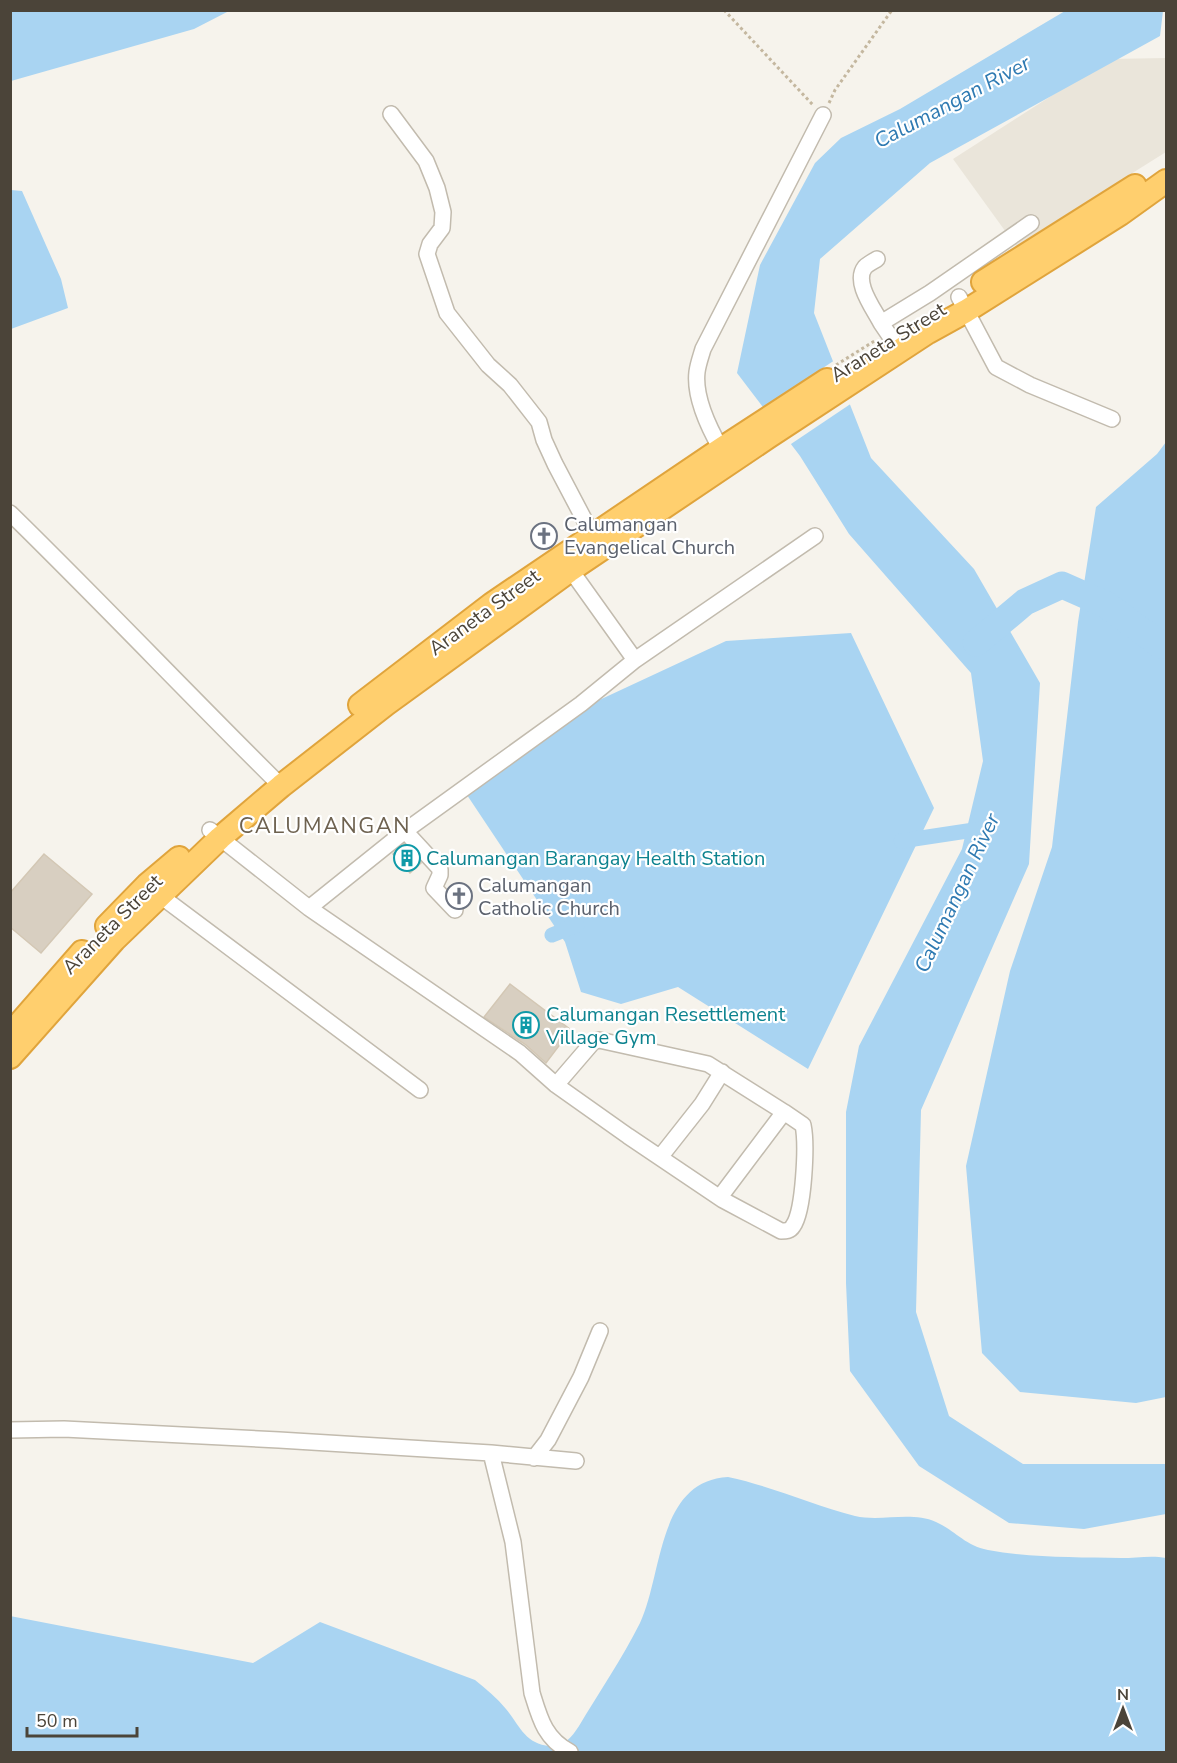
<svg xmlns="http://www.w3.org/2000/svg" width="1177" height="1763" font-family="'Nunito Sans',sans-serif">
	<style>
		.residential { fill: #eae5da }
		.water { fill: #a9d4f2 }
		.pier { fill: #f6f3ec }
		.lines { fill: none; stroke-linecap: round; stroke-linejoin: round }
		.canal { stroke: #a9d4f2; stroke-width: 15 }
		.river { stroke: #a9d4f2; stroke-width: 27 }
		.building { fill: #d8cfc1; stroke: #d3c7b4; stroke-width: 1.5 }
		.minor-casing { stroke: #c2bbae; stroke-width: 18 }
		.highway-casing { stroke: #e0a43c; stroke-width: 26 }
		.path { stroke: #c4b79f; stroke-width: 3; stroke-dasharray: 3 3; stroke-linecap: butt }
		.minor { stroke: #fff; stroke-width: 15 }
		.highway { stroke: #ffcf6e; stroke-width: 22 }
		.labels { text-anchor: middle; stroke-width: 4.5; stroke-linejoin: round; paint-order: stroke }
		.street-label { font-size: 20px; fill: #4b4439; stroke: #fff }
		.worship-label { font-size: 20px; fill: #5b616d; stroke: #fff; text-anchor: start }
		.culture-label { font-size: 20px; fill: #0d838f; stroke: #fff; text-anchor: start }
		.water-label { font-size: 21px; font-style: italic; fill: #2e7ab2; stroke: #fff }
		.quarter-label { font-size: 22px; letter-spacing: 1.5px; fill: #6e6250; stroke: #fff }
	</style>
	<rect width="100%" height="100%" fill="#f6f3ec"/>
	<path class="residential" d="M 1166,58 L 1166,152 L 1016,246 L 953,159 L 1109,59 Z"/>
	<path class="water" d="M 11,10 L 229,10 L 229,11 L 194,29 L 11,81 Z
		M 1065,11 L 1163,11 L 1160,36 L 930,163 L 820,259 L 814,313 L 871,458 L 974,569 L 1040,683 L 1029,864 L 921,1110 L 916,1312 L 949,1416 L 1023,1464 L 1166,1464 L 1166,1514 L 1084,1529 L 1009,1523 L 919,1466 L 850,1371 L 846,1283 L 846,1112 L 859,1046 L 962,849 L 983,761 L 971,673 L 849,534 L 800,456 L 737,373 L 760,265 L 815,163 L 841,138 L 900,109 Z
		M 11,190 L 22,191 L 61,279 L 68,308 L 11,329 Z
		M 1166,442 L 1166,1397 L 1136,1403 L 1020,1392 L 982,1353 L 966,1166 L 1010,971 L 1052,847 L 1078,622 L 1096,507 L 1157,454 Z
		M 851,633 L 934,808 L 808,1069 L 678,987 L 621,1004 L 581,992 L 565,942 L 467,795 L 595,702 L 726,641 Z
		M 728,1477 C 771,1486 812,1505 855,1516 C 881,1522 911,1511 936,1522 C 956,1531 964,1545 988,1550 C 1032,1558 1077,1557 1121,1558 C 1136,1558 1152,1555 1166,1558 L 1166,1752 L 11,1752 L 10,1616 L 253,1663 L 320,1622 L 475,1680 C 486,1689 497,1698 506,1709 C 520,1726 525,1744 550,1746 C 565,1746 571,1738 579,1726 C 599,1692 622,1659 640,1623 C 663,1574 657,1481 728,1477 Z"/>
	<path class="pier" d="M 835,360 L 852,403 L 788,446 L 761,409 Z"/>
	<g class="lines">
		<path class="canal" d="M 901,841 L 987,828
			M 552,935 L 577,925"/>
		<path class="river" d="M 976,643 L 1025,602 L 1062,585 L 1105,604 L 1161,645 L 1166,644"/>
	</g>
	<path class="building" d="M 404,844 L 421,863 L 410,873 L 393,854 Z
		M 44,854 L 92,894 L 41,953 L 10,927 L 10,893 Z
		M 510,984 L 571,1030 L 546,1063 L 526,1045 L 484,1017 Z"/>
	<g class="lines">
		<defs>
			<path id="minor" d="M 391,114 L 426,161 L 437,188 L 443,212 L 442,228 L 430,244 L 427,254 L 447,313 L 488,365 L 510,385 L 539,422 L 544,440 L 555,464 L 596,542
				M 877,259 C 874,261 868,264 865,267 C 853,282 874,309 881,323
				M 959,297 L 996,367 L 1030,385 L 1112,419
				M 900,351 L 881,323 L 930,293 L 1031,223
				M 721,449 C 709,428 694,397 697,372 C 698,364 701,356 703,349 L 823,115
				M 10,513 C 102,603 190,696 281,786
				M 565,562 L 635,660
				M 210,830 L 309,908 L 520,1053 L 556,1085 L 628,1136 L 723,1200 L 781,1231 C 786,1231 790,1231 793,1226 C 804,1211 807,1144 803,1125 L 784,1112 L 720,1197
				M 405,831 L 440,869 L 440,875 L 434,888 L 455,910
				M 154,891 L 420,1090
				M 309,908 L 405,831 L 581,704 L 635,660 L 815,536
				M 556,1085 L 593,1042 L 599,1040 L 708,1064 L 784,1112
				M 661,1156 L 702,1104 L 722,1072
				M 10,1430 L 64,1429 L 279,1440 L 491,1453 L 576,1461
				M 491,1453 L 513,1542 L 532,1693 C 540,1719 545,1739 570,1752
				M 534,1458 L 548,1440 L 581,1377 L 600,1331"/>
			<path id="highway" d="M 983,282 L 1135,186
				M 360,705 L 492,604 L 721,449 L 827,380
				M 107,926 L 147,885 L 179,858
				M 13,1031 L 82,952
				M 10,1057 L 114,940 L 220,838 L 281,786 L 386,704 L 569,571 L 768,437 L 928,332 L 966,311 L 1120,214 L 1166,181"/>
		</defs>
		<use href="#minor" class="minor-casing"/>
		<use href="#highway" class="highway-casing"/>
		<path class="path" d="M 724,10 L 813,105
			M 829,103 L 835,90 L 892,10
			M 836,365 L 876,340"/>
		<use href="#minor" class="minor"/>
		<use href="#highway" class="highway"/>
	</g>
	<defs>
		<symbol id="church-ring" viewBox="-11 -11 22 22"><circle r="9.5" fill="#fff" stroke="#6b7280" stroke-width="1.5"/><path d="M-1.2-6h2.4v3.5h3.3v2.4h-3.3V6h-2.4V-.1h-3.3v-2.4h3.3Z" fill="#6b7280"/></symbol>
		<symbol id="building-ring" viewBox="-11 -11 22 22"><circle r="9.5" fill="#fff" stroke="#0f9aa8" stroke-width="1.5"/><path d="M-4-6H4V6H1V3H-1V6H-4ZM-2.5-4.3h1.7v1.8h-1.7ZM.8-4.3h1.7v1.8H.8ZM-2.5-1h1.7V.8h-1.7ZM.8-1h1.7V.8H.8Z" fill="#0f9aa8"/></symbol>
	</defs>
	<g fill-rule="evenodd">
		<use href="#church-ring" x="529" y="521" width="30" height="30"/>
		<use href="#building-ring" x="392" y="843" width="30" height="30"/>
		<use href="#church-ring" x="444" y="881" width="30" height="30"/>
		<use href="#building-ring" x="511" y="1010" width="30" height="30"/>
	</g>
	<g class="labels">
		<g class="street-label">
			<text transform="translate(888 342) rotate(-32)" y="7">Araneta Street</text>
			<text transform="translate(484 612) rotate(-36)" y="7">Araneta Street</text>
			<text transform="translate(112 924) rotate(-45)" y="7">Araneta Street</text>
		</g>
		<g class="worship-label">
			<text x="564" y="531">Calumangan<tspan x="564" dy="23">Evangelical Church</tspan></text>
			<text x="478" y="892">Calumangan<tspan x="478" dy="23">Catholic Church</tspan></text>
		</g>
		<g class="culture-label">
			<text x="426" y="865">Calumangan Barangay Health Station</text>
			<text x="546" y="1021">Calumangan Resettlement<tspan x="546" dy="23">Village Gym</tspan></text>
		</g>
		<g class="water-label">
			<text transform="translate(952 102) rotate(-28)" y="7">Calumangan River</text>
			<text transform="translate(957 893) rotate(-65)" y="7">Calumangan River</text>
		</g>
		<g class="quarter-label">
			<text x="325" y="833">CALUMANGAN</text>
		</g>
	</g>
	<rect width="1177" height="1763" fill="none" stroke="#4b4439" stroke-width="24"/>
	<g transform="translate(1123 1709)" stroke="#ffffff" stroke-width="4.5" paint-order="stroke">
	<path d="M0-4.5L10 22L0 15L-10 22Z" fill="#4b4439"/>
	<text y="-9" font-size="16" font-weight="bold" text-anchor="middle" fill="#4b4439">N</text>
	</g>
	<path d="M27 1727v9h110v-9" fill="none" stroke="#4b4439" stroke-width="3"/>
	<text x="36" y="1727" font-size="18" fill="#4b4439" stroke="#ffffff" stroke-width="4.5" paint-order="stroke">50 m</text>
</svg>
